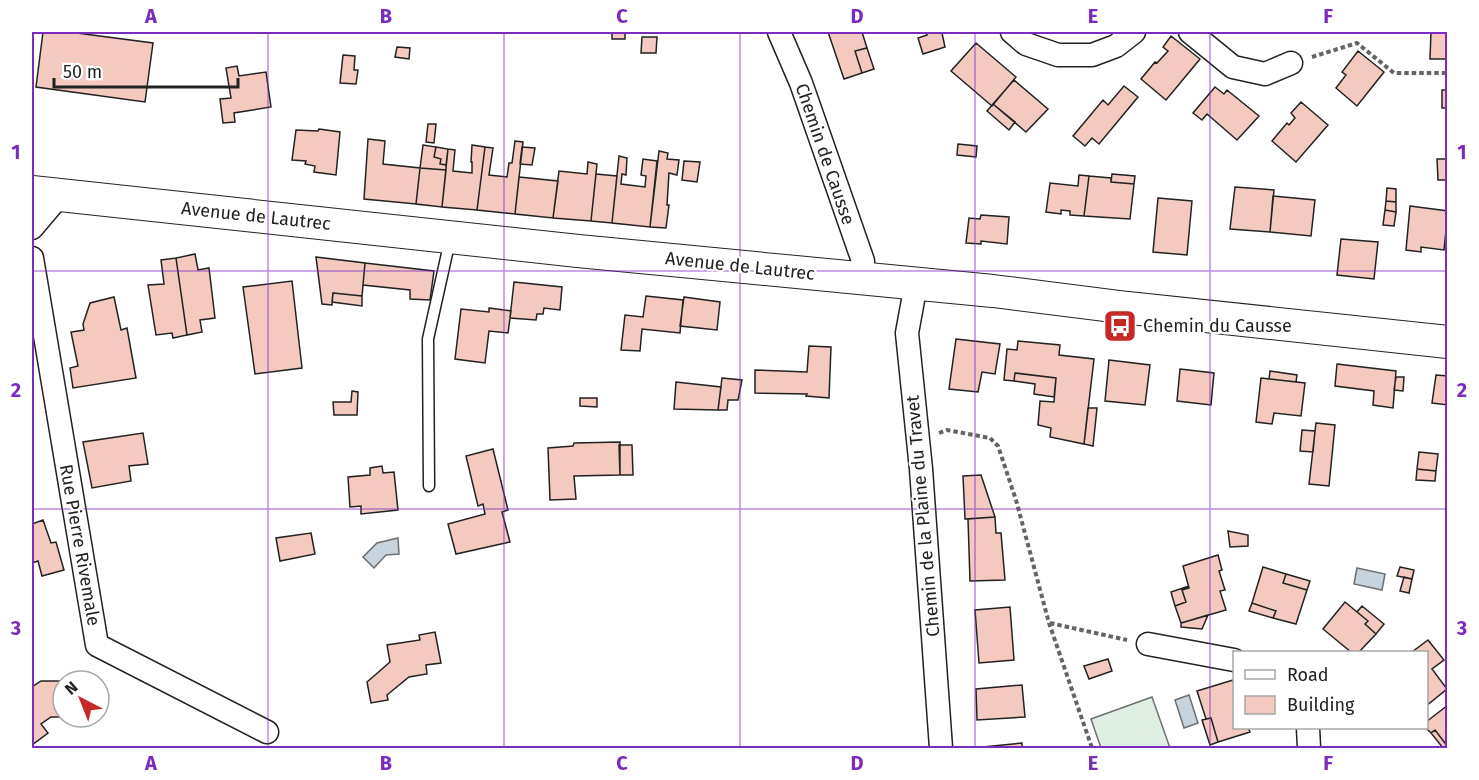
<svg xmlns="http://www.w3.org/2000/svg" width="1479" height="780" font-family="'Fira Sans',sans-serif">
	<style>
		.green { fill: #e0efe3; stroke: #6f6f6f; stroke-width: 1.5 }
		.water { fill: #c7d3dd; stroke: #6f6f6f; stroke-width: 1.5 }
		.building { fill: #f3c9c0; stroke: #222; stroke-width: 1.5 }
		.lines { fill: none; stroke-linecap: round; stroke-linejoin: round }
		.service-casing { stroke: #222; stroke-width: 13 }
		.minor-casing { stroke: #222; stroke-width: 25 }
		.secondary-casing { stroke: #222; stroke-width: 34 }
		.path { stroke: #646464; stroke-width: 4; stroke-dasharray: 4.5 3; stroke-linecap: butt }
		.service { stroke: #fff; stroke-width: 10 }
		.minor { stroke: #fff; stroke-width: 22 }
		.secondary { stroke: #fff; stroke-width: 32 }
		.grid { fill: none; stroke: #7b2cbf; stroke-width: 1.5; stroke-opacity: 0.55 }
		.labels { text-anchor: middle; stroke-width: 4.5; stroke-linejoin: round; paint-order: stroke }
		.street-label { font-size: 18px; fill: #222; stroke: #fff }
		.poi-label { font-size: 18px; fill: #222; stroke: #fff; text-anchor: start }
		.neatline { fill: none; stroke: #7b2cbf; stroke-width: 2 }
		.grid-label { font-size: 20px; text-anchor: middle; font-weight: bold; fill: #7b2cbf }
	</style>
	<rect width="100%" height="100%" fill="#fff"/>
	<path class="green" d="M 1152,697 L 1170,748 L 1101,748 L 1091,719 Z"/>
	<path class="water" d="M 398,538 L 399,554 L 386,555 L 374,568 L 363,557 L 377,543 Z
		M 1357,568 L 1385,574 L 1382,590 L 1354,584 Z
		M 1189,695 L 1198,723 L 1184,728 L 1175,700 Z"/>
	<path class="building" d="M 43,32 L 69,32 L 153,43 L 145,102 L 36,87 Z
		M 612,32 L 625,32 L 625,39 L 612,39 Z
		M 828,32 L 862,32 L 867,48 L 855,51 L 862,73 L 844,79 Z
		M 926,32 L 945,32 L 942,33 L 945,47 L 923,54 L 918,38 L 927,35 Z
		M 1431,32 L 1448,32 L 1448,59 L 1430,59 Z
		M 1171,36 L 1200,59 L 1166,100 L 1141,79 L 1155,62 L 1157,63 L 1168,51 L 1163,47 Z
		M 642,37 L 657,37 L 656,53 L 641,53 Z
		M 976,43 L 1016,77 L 992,106 L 951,71 Z
		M 397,47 L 410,48 L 409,59 L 395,57 Z
		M 867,48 L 874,69 L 862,73 L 855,51 Z
		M 1358,51 L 1384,72 L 1357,106 L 1336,88 L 1346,75 L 1342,72 Z
		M 343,55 L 355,56 L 354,70 L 358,70 L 356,84 L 340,83 Z
		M 237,66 L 239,76 L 266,72 L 271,107 L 234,113 L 235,122 L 223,123 L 220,99 L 231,98 L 226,68 Z
		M 1014,80 L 1048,109 L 1026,132 L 993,104 Z
		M 1124,86 L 1138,97 L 1099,144 L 1092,138 L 1085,146 L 1073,136 L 1103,100 L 1108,105 Z
		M 1215,87 L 1224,94 L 1227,90 L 1259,116 L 1237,140 L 1207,114 L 1202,120 L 1193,113 Z
		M 1442,90 L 1448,90 L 1448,108 L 1442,108 Z
		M 1301,102 L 1328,125 L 1296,162 L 1272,141 L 1287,123 L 1289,125 L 1295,118 L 1291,113 Z
		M 993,104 L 1015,122 L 1009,130 L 987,111 Z
		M 428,124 L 436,124 L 434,143 L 426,142 Z
		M 319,129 L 340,132 L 336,175 L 314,172 L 315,166 L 305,164 L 306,161 L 292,160 L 296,130 L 318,131 Z
		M 368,139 L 385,141 L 383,164 L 420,168 L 416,204 L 364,199 Z
		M 515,141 L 523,142 L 515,214 L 477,210 L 485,147 L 493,148 L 489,175 L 507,177 L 509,163 L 512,163 Z
		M 958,144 L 977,146 L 976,157 L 957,155 Z
		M 423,145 L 436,147 L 434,157 L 441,159 L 440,164 L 446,165 L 446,170 L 420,168 Z
		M 472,145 L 485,147 L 477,210 L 442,207 L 448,149 L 455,150 L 453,171 L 472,173 L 472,162 L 471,162 Z
		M 436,147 L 448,149 L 446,165 L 440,164 L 441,159 L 434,157 Z
		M 522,147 L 535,148 L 532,165 L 520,164 Z
		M 659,151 L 668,153 L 667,159 L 679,160 L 677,175 L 669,173 L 667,205 L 669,205 L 666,228 L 650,227 Z
		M 619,156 L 627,158 L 626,175 L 622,174 L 621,184 L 645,187 L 646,176 L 641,175 L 643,159 L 657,161 L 650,227 L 612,223 Z
		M 1437,159 L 1448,159 L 1448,180 L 1438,180 Z
		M 684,161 L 700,162 L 697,182 L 682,180 Z
		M 588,162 L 597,164 L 591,221 L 553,218 L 559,171 L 587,174 Z
		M 420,168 L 446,170 L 442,207 L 416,204 Z
		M 596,174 L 617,176 L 612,223 L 591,221 Z
		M 1112,174 L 1135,176 L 1134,184 L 1111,182 Z
		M 1079,175 L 1089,176 L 1084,216 L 1070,215 L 1070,211 L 1061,210 L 1061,214 L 1046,212 L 1050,183 L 1078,186 Z
		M 1089,176 L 1111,178 L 1111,182 L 1134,184 L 1130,219 L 1084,216 Z
		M 519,177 L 558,181 L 553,218 L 515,214 Z
		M 1235,187 L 1274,190 L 1270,232 L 1230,229 Z
		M 1387,188 L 1396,189 L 1396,202 L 1386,201 Z
		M 1273,196 L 1315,200 L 1311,236 L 1270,232 Z
		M 1158,198 L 1192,201 L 1187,255 L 1153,252 Z
		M 1386,201 L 1396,202 L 1396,212 L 1385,210 Z
		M 1410,206 L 1448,211 L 1444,250 L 1421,247 L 1421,252 L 1406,250 Z
		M 1385,210 L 1396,212 L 1394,226 L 1383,225 Z
		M 981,215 L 1009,217 L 1007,244 L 981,241 L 981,244 L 966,243 L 969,218 L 980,219 Z
		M 1341,239 L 1378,242 L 1374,279 L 1337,275 Z
		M 195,254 L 198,270 L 209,268 L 215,318 L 200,320 L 202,332 L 187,335 L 176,258 Z
		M 316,257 L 365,263 L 362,296 L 333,293 L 332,305 L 322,304 Z
		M 176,258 L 187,335 L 173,338 L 172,333 L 156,335 L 148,285 L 164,284 L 161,260 Z
		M 365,263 L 434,271 L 430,300 L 410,299 L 410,290 L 363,285 Z
		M 292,281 L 302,368 L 255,374 L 243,287 Z
		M 514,282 L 562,287 L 560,310 L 544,308 L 543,314 L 537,314 L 536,320 L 510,318 Z
		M 333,293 L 362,296 L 362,306 L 332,302 Z
		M 646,296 L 683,300 L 680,333 L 642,329 L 640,351 L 621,350 L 625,315 L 643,317 Z
		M 114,297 L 121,330 L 127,328 L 136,378 L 73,388 L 70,368 L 78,366 L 71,332 L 84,330 L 83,324 L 90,303 Z
		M 684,297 L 720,302 L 717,330 L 680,326 Z
		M 489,308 L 511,311 L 508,333 L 489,331 L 485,363 L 455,359 L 461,309 L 489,312 Z
		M 956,339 L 1000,344 L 995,374 L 982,372 L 978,392 L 949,389 Z
		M 1018,341 L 1060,345 L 1059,355 L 1094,359 L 1084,444 L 1050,437 L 1051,428 L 1038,425 L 1040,401 L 1054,402 L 1056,378 L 1015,373 L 1014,381 L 1004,380 L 1007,349 L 1017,350 Z
		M 809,346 L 831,347 L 829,398 L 806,396 L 807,394 L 755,393 L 755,370 L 807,372 Z
		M 1109,360 L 1150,365 L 1145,405 L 1105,401 Z
		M 1337,364 L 1396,371 L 1393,408 L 1373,405 L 1374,391 L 1335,386 Z
		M 1180,369 L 1214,373 L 1211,405 L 1177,401 Z
		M 1270,371 L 1297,375 L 1296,382 L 1269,379 Z
		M 1015,373 L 1056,378 L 1054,397 L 1034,394 L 1035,384 L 1014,381 Z
		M 1436,375 L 1448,376 L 1448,405 L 1432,403 Z
		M 1396,377 L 1404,377 L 1403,391 L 1394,390 Z
		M 722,378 L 742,380 L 738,400 L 728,400 L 727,410 L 718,410 Z
		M 1261,378 L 1305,383 L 1301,416 L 1274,413 L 1272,424 L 1256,422 Z
		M 676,382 L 721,387 L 718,410 L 674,409 Z
		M 352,391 L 358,392 L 357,415 L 334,415 L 333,402 L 351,402 Z
		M 580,398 L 597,398 L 597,407 L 580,406 Z
		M 1088,408 L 1097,408 L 1093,446 L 1084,444 Z
		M 1316,423 L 1335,425 L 1329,486 L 1309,484 Z
		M 1302,430 L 1315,431 L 1313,452 L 1300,451 Z
		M 143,433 L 148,464 L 129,466 L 131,481 L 92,488 L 83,442 Z
		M 620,442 L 620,475 L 574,476 L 576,499 L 550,500 L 548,448 L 573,446 L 574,443 Z
		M 619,445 L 632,445 L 633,475 L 620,475 Z
		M 493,449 L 508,510 L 502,512 L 510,542 L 456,554 L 448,524 L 485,514 L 483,504 L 478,506 L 466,456 Z
		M 1419,452 L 1438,454 L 1436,471 L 1417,469 Z
		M 382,466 L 383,473 L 394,472 L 398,510 L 361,514 L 361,506 L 350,507 L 348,477 L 370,475 L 370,468 Z
		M 1417,469 L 1436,471 L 1435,481 L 1416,480 Z
		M 981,475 L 995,517 L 965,519 L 963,476 Z
		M 995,517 L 996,533 L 1001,533 L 1005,580 L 970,581 L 968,519 Z
		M 43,520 L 51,543 L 56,542 L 64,570 L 42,576 L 38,561 L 32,563 L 32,524 Z
		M 1228,531 L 1248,535 L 1248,546 L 1230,547 Z
		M 311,533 L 315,554 L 280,561 L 276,538 Z
		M 1218,555 L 1222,570 L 1219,571 L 1225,590 L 1220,591 L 1226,610 L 1181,623 L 1175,606 L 1186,602 L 1182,590 L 1189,588 L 1183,566 Z
		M 1263,567 L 1286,574 L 1283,583 L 1307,590 L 1296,624 L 1273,618 L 1276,611 L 1252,603 Z
		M 1400,567 L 1414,570 L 1412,579 L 1397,576 Z
		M 1286,574 L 1310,581 L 1307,590 L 1283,583 Z
		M 1404,577 L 1412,579 L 1409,593 L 1400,591 Z
		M 1189,586 L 1182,590 L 1186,602 L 1175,606 L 1171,592 Z
		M 1345,602 L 1368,621 L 1365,624 L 1376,634 L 1359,652 L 1351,652 L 1323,629 Z
		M 1252,603 L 1276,611 L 1273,618 L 1249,611 Z
		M 1362,606 L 1384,624 L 1376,634 L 1365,624 L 1368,621 L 1357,612 Z
		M 1010,607 L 1014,660 L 979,663 L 975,610 Z
		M 1208,615 L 1202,629 L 1181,627 L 1181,623 Z
		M 435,632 L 441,663 L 426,665 L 427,674 L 409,677 L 387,695 L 388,700 L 371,703 L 367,682 L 390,662 L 387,645 L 420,640 L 419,635 Z
		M 1428,640 L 1444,660 L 1432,669 L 1447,689 L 1426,706 L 1426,652 L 1412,652 Z
		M 1108,659 L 1112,671 L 1089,679 L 1084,666 Z
		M 1233,680 L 1234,685 L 1234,728 L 1248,728 L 1250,732 L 1218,742 L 1211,718 L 1206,719 L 1197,691 Z
		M 41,681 L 84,681 L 63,681 L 63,717 L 51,717 L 41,724 L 48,733 L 32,745 L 32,687 Z
		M 1022,685 L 1025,717 L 977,720 L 976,689 Z
		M 1448,705 L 1448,747 L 1435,730 L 1431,733 L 1426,728 L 1426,722 Z
		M 1211,718 L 1218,742 L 1210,745 L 1202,720 Z
		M 1435,730 L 1448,747 L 1448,748 L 1443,748 L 1431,733 Z
		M 1022,743 L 1022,748 L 983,748 L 983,747 Z"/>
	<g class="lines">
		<defs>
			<path id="service" d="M 429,486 L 428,339 L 450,240"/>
			<path id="minor" d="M 779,32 L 801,83 L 863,261 L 862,278
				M 1012,32 L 1026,44 L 1058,55 L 1092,55 L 1116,46 L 1134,32
				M 1190,32 L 1233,67 L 1265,74 L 1291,63
				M 32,228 L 60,195
				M 32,258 L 97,645 L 267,732
				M 916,284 L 907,333 L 921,469 L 941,748
				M 1148,644 L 1234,660
				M 1308,728 L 1309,748"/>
			<path id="secondary" d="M 32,192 L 578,251 L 993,291 L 1120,307 L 1448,342"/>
		</defs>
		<use href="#service" class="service-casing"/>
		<use href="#minor" class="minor-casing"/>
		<use href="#secondary" class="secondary-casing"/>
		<path class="path" d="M 1312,57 L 1357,43 L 1394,73 L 1448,73
			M 939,433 L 947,430 L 990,438 L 998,446 L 1016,500 L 1049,623 L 1092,748
			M 1050,623 L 1127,640"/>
		<use href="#service" class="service"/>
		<use href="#minor" class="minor"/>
		<use href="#secondary" class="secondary"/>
	</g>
	<path class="grid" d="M 268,32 L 268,748M 504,32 L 504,748M 740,32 L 740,748M 975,32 L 975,748M 1210,32 L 1210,748M 32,271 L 1448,271M 32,509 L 1448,509"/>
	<defs>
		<symbol id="bus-square" viewBox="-11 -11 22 22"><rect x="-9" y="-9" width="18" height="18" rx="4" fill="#c62828" stroke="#fff"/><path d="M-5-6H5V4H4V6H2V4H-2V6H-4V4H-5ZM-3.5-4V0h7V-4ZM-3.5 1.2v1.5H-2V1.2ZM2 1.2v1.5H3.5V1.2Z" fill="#fff"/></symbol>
	</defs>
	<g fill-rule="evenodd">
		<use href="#bus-square" x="1101" y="307" width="38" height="38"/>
	</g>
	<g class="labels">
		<g class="street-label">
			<text transform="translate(825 154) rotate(71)" y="6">Chemin de Causse</text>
			<text transform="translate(256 216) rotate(6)" y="6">Avenue de Lautrec</text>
			<text transform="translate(740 266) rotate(6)" y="6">Avenue de Lautrec</text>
			<text transform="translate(923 516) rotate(-95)" y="6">Chemin de la Plaine du Travet</text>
			<text transform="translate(80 545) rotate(80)" y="6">Rue Pierre Rivemale</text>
		</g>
		<g class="poi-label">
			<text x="1143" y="332">Chemin du Causse</text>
		</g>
	</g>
	<rect width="1479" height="780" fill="none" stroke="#ffffff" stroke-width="66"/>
	<rect x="1233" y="651" width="195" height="78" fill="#ffffff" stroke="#a7a7a7" stroke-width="1.5"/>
	<rect x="1245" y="670" width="30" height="9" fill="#ffffff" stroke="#a7a7a7" stroke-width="1.5"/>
	<text x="1287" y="681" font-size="18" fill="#222222">Road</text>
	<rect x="1245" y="696" width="30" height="18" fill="#f3c9c0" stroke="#a7a7a7" stroke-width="1.5"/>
	<text x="1287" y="711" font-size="18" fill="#222222">Building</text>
	<g transform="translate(81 699) rotate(318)"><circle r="28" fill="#ffffff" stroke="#a7a7a7" stroke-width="1.5"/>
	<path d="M0-4.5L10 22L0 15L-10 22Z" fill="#c62828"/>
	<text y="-9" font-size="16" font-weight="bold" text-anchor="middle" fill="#222222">N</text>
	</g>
	<path d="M54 78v9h184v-9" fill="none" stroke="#222222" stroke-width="3"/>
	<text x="63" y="78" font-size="18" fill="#222222" stroke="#ffffff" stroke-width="4.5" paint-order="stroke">50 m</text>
	<rect x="33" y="33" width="1413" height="714" class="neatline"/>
	<g class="grid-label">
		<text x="151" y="23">A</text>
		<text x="386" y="23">B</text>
		<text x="622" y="23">C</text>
		<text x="857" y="23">D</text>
		<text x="1093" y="23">E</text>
		<text x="1328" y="23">F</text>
		<text x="16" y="159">1</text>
		<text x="1462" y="159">1</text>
		<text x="16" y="397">2</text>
		<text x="1462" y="397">2</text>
		<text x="16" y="635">3</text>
		<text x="1462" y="635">3</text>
		<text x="151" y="770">A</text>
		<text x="386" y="770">B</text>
		<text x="622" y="770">C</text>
		<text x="857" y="770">D</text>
		<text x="1093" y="770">E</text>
		<text x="1328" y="770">F</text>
	</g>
</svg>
